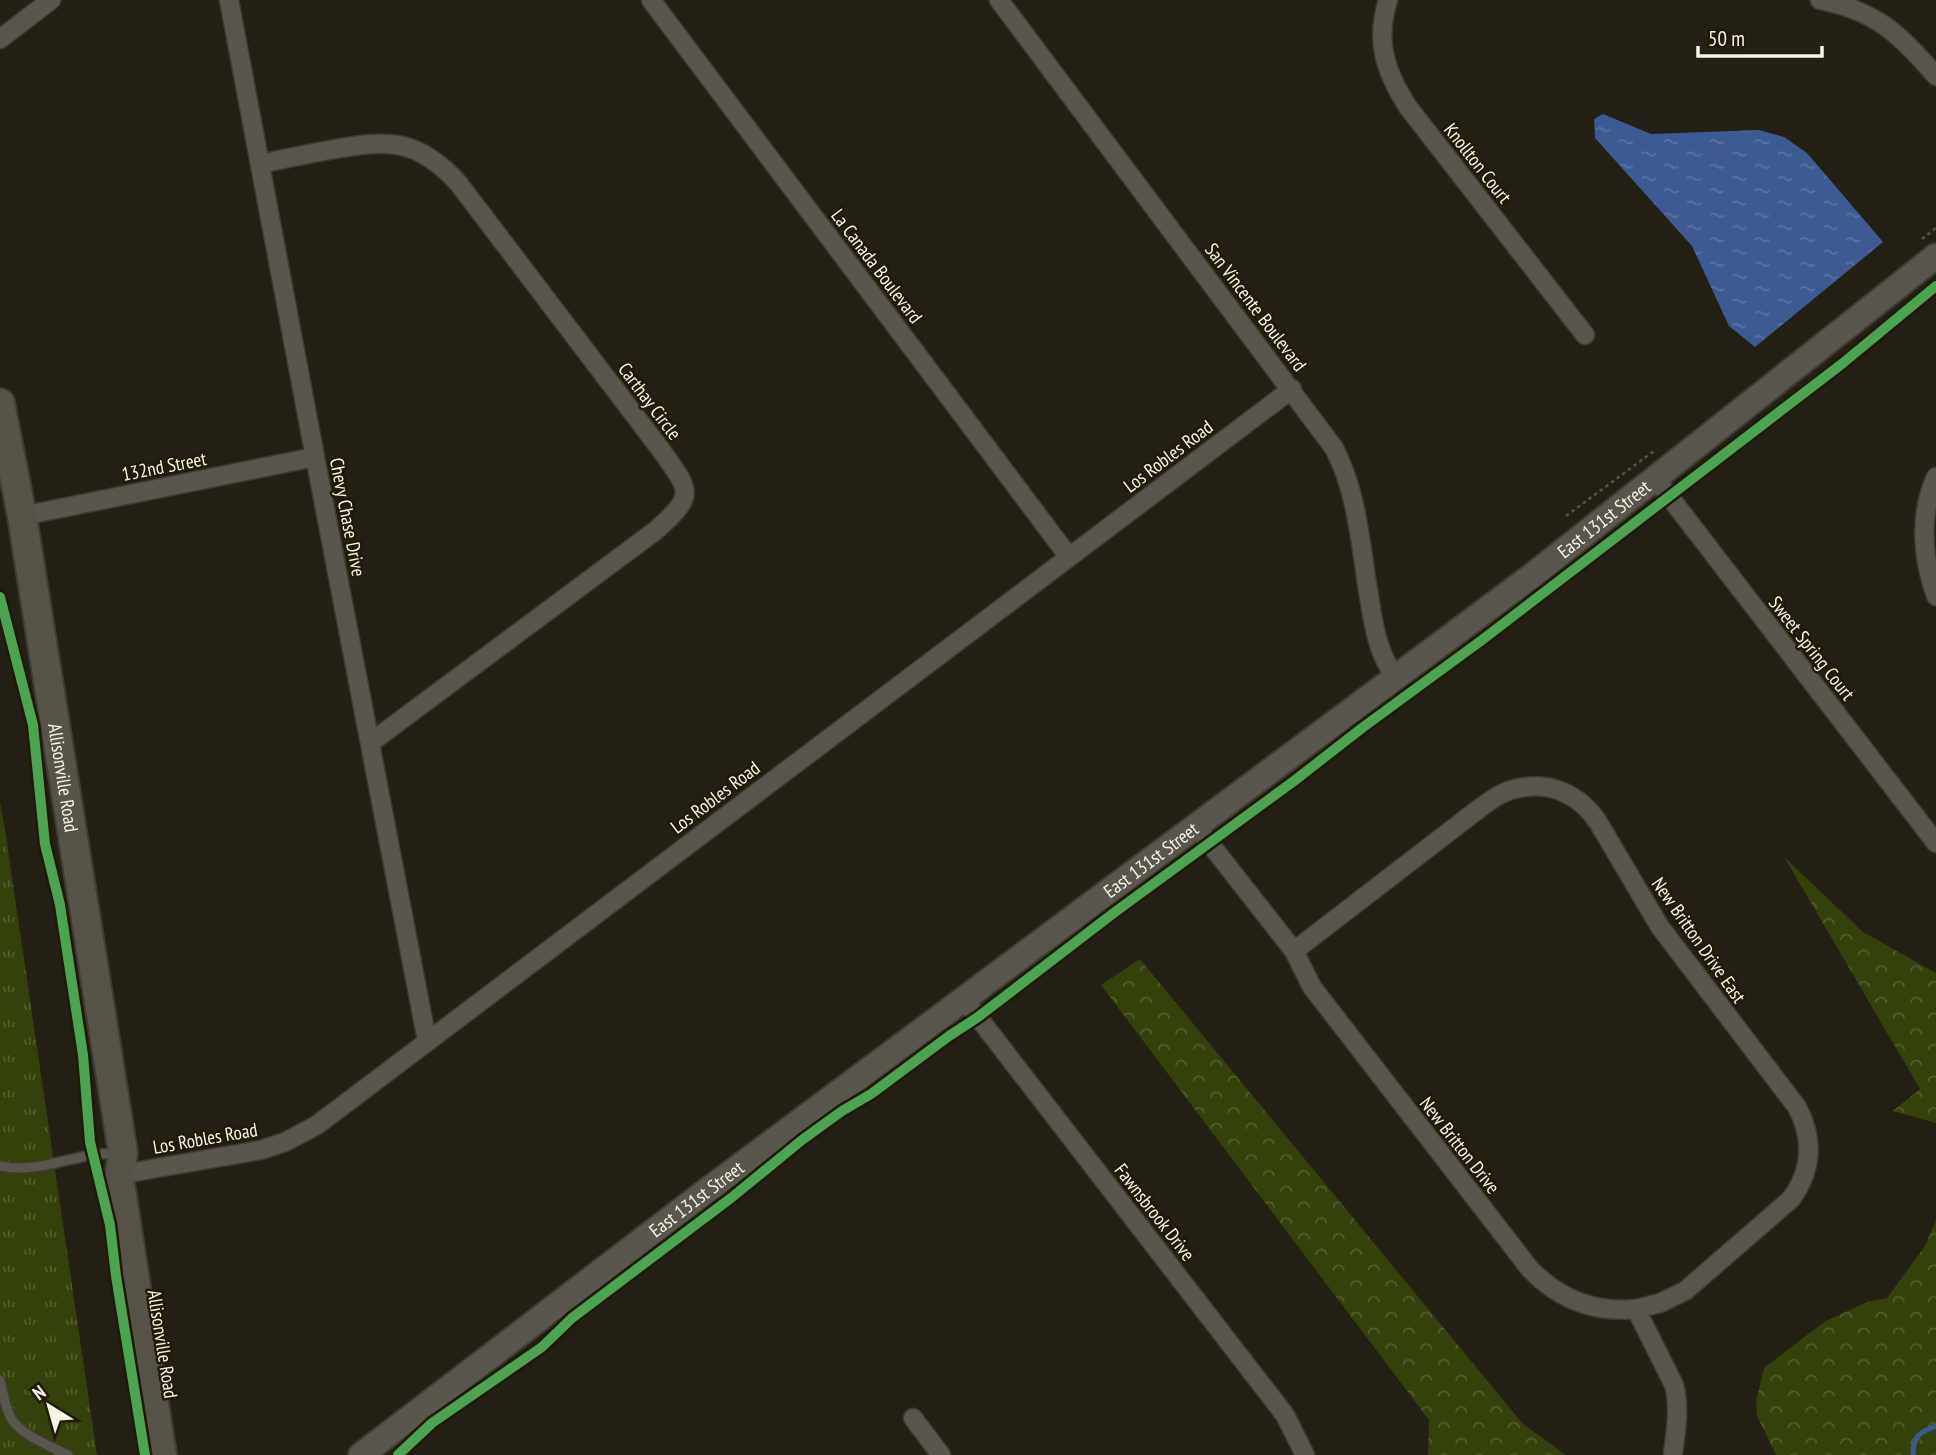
<svg xmlns="http://www.w3.org/2000/svg" width="1936" height="1455" font-family="'PT Sans Narrow',sans-serif">
	<style>
		.forest { fill: url(#forest-crowns) }
		.park { fill: url(#park-tufts) }
		.water { fill: url(#water-ripples) }
		.lines { fill: none; stroke-linecap: round; stroke-linejoin: round }
		.stream { stroke: #3d5b92; stroke-width: 5 }
		.lane-casing { stroke: #3f3c34; stroke-width: 12 }
		.street-casing { stroke: #3f3c34; stroke-width: 21 }
		.secondary-casing { stroke: #3f3c34; stroke-width: 28 }
		.primary-casing { stroke: #3f3c34; stroke-width: 32 }
		.path { stroke: #54524b; stroke-width: 2.5; stroke-dasharray: 3.5 3.5; stroke-linecap: butt }
		.lane { stroke: #59564d; stroke-width: 9 }
		.street { stroke: #59564d; stroke-width: 18 }
		.secondary { stroke: #59564d; stroke-width: 24 }
		.primary { stroke: #585348; stroke-width: 28 }
		.cycleway-casing { stroke: #201a06; stroke-width: 15 }
		.cycleway { stroke: #4ca352; stroke-width: 10 }
		.labels { text-anchor: middle; stroke-width: 5; stroke-linejoin: round; paint-order: stroke }
		.street-label { font-size: 19px; fill: #f7f3e6; stroke: #201a06 }
	</style>
	<defs>
		<pattern id="forest-crowns" width="20" height="18" patternUnits="userSpaceOnUse" patternTransform="scale(1.75)"><rect width="20" height="18" fill="#34410b"/><path d="M2 6a3 3 0 1 1 6 0M12 15a3 3 0 1 1 6 0" fill="none" stroke="#525d2f"/></pattern>
		<pattern id="park-tufts" width="24" height="20" patternUnits="userSpaceOnUse" patternTransform="scale(1.75)"><rect width="24" height="20" fill="#34410b"/><path d="M3 7l-1-3M5 7V3M7 7l1-3M15 17l-1-3M17 17v-4M19 17l1-3" fill="none" stroke="#525d2f"/></pattern>
		<pattern id="water-ripples" width="26" height="14" patternUnits="userSpaceOnUse" patternTransform="scale(1.75)"><rect width="26" height="14" fill="#3d5b92"/><path d="M2 4q2-2 4 0t4 0M15 11q2-2 4 0t4 0" fill="none" stroke="#5a73a1"/></pattern>
	</defs>
	<rect width="100%" height="100%" fill="#242015"/>
	<path class="forest" d="M 1745,790 L 1784,857 L 1863,932 L 1936,973 L 1936,1123 L 1893,1111 L 1920,1089 Z
		M 1140,959 L 1523,1424 L 1566,1455 L 1428,1455 L 1429,1420 L 1101,985 Z
		M 1936,1220 L 1936,1455 L 1776,1455 L 1757,1416 L 1756,1401 L 1764,1368 L 1824,1322 L 1867,1302 L 1887,1298 L 1925,1246 Z"/>
	<path class="park" d="M 0,802 L 5,830 L 97,1455 L 0,1455 Z"/>
	<path class="water" d="M 1603,114 L 1651,134 L 1759,130 L 1784,137 L 1807,153 L 1883,242 L 1755,347 L 1729,326 L 1692,246 L 1595,138 L 1594,119 Z"/>
	<g class="lines">
		<path class="stream" d="M 1913,1455 C 1913,1436 1919,1432 1936,1426"/>
		<defs>
			<path id="lane" d="M 0,1166 C 31,1173 62,1160 92,1155 C 101,1153 110,1154 119,1154
				M 0,1380 C 3,1393 5,1407 11,1418 C 19,1434 52,1447 68,1455"/>
			<path id="street" d="M 229,0 L 315,457 L 427,1041
				M 651,0 L 1069,557
				M 999,0 L 1334,448 C 1357,492 1360,541 1368,590 C 1373,621 1376,650 1395,677
				M 1388,0 C 1375,41 1385,71 1408,107 L 1585,335
				M 1820,0 C 1876,11 1900,34 1936,76
				M 0,39 L 51,0
				M 260,164 C 283,159 307,154 330,150 C 388,139 418,138 459,184 L 661,450 C 691,492 696,495 655,531 L 370,743
				M 1936,477 C 1919,514 1922,558 1936,596
				M 1655,478 L 1936,843
				M 22,516 L 315,457
				M 1196,826 L 1294,951 L 1312,987 L 1530,1269 C 1559,1299 1595,1313 1636,1309 L 1674,1385 C 1680,1407 1676,1431 1673,1453
				M 1294,951 L 1476,811 C 1488,802 1501,792 1515,789 C 1549,780 1579,794 1598,822 L 1660,927 L 1797,1107 C 1814,1139 1812,1170 1791,1199 L 1685,1291 L 1660,1303 L 1636,1309
				M 964,999 L 1285,1415 L 1305,1455
				M 134,1172 L 261,1150 L 285,1142 L 317,1125 L 1292,389
				M 913,1418 L 941,1455"/>
			<g id="secondary">
				<path id="s1" d="M 361,1455 L 697,1198 L 1533,575 L 1936,256"/>
			</g>
			<g id="primary">
				<path id="s2" d="M 0,403 L 22,516 L 123,1153 L 119,1177 L 162,1455"/>
			</g>
		</defs>
		<use href="#lane" class="lane-casing"/>
		<use href="#street" class="street-casing"/>
		<use href="#secondary" class="secondary-casing"/>
		<use href="#primary" class="primary-casing"/>
		<path class="path" d="M 1922,239 L 1936,228
			M 1566,516 L 1654,451"/>
		<use href="#lane" class="lane"/>
		<use href="#street" class="street"/>
		<use href="#secondary" class="secondary"/>
		<use href="#primary" class="primary"/>
		<defs>
			<path id="cycleway" d="M 0,597 L 33,725 L 45,844 L 60,905 L 83,1055 L 90,1142 L 110,1225 L 116,1276 L 145,1455
				M 398,1455 L 432,1423 L 542,1347 L 572,1318 L 731,1198 L 802,1140 L 842,1111 L 871,1094 L 949,1036 L 978,1017 L 1115,912 L 1294,781 L 1362,728 L 1482,640 L 1843,363 L 1936,286"/>
		</defs>
		<use href="#cycleway" class="cycleway-casing"/>
		<use href="#cycleway" class="cycleway"/>
	</g>
	<g class="labels">
		<g class="street-label">
			<text transform="translate(1478 163) rotate(52)" y="7">Knollton Court</text>
			<text transform="translate(877 266) rotate(53)" y="7">La Canada Boulevard</text>
			<text transform="translate(1256 307) rotate(53)" y="7">San Vincente Boulevard</text>
			<text transform="translate(650 401) rotate(53)" y="7">Carthay Circle</text>
			<text transform="translate(1168 456) rotate(-37)" y="7">Los Robles Road</text>
			<text transform="translate(164 466) rotate(-11)" y="7">132nd Street</text>
			<text transform="translate(348 517) rotate(79)" y="7">Chevy Chase Drive</text>
			<text dy="7" stroke="none"><textPath href="#s1" startOffset="1556">East 131st Street</textPath></text>
			<text transform="translate(1812 648) rotate(52)" y="7">Sweet Spring Court</text>
			<text dy="7" stroke="none"><textPath href="#s2" startOffset="380">Allisonville Road</textPath></text>
			<text transform="translate(715 797) rotate(-37)" y="7">Los Robles Road</text>
			<text dy="7" stroke="none"><textPath href="#s1" startOffset="989">East 131st Street</textPath></text>
			<text transform="translate(1699 940) rotate(55)" y="7">New Britton Drive East</text>
			<text transform="translate(205 1138) rotate(-10)" y="7">Los Robles Road</text>
			<text transform="translate(1460 1145) rotate(52)" y="7">New Britton Drive</text>
			<text dy="7" stroke="none"><textPath href="#s1" startOffset="422">East 131st Street</textPath></text>
			<text transform="translate(1155 1212) rotate(52)" y="7">Fawnsbrook Drive</text>
			<text transform="translate(163 1344) rotate(81)" y="7">Allisonville Road</text>
		</g>
	</g>
	<g transform="translate(49 1406) rotate(323)" stroke="#201a06" stroke-width="5" paint-order="stroke">
	<path d="M0-5L12 26L0 18L-12 26Z" fill="#f7f3e6"/>
	<text y="-10" font-size="19" font-weight="bold" text-anchor="middle" fill="#f7f3e6">N</text>
	</g>
	<path d="M1698 46v10h124v-10" fill="none" stroke="#f7f3e6" stroke-width="3.5"/>
	<text x="1708" y="46" font-size="21" fill="#f7f3e6" stroke="#201a06" stroke-width="5" paint-order="stroke">50 m</text>
</svg>
